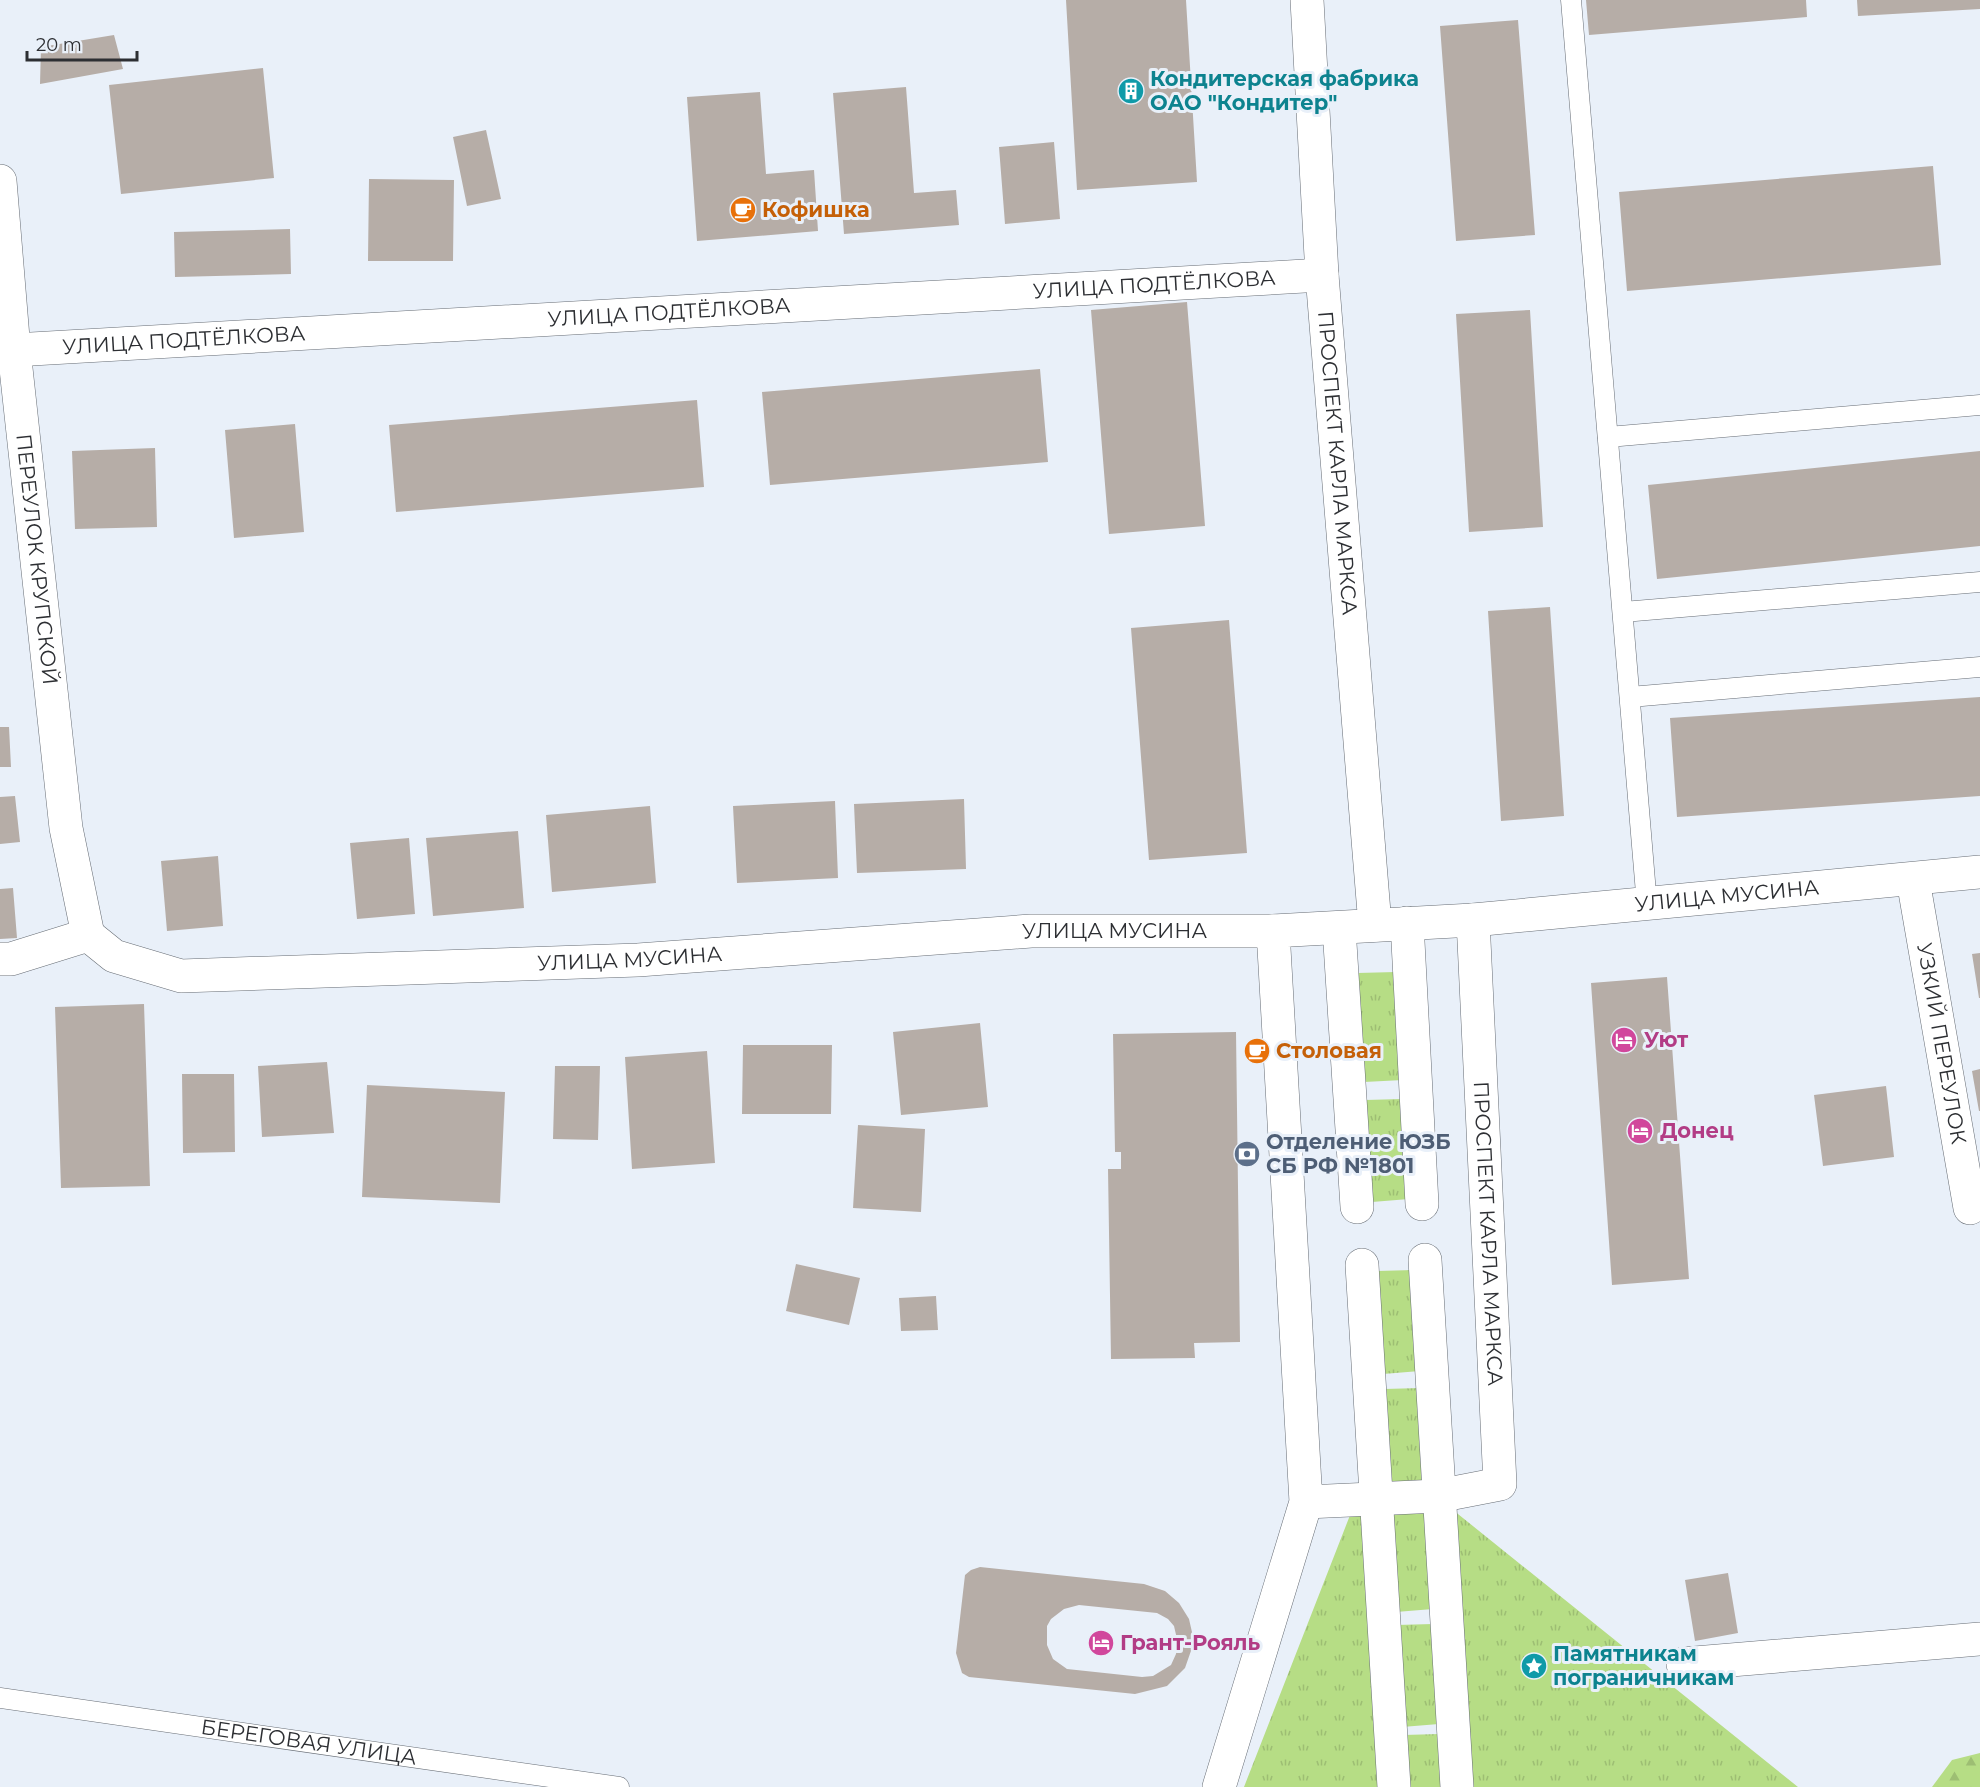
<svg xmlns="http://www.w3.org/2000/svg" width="1980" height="1787" font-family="Montserrat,sans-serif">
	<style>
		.grass { fill: url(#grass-tufts) }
		.forest { fill: url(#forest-firs) }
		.building { fill: #b6ada7 }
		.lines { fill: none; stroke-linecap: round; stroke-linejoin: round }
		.lane-casing { stroke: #676d75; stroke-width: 21 }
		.street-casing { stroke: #676d75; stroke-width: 34 }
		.secondary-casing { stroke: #676d75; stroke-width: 34 }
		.lane { stroke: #fff; stroke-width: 20 }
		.street { stroke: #fff; stroke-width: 33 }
		.secondary { stroke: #fff; stroke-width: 33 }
		.labels { text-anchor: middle; stroke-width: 6; stroke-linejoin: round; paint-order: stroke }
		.culture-label { font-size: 21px; font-weight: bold; fill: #0d838f; stroke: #e9f0f9; text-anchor: start }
		.food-label { font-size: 21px; font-weight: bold; fill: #c56008; stroke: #e9f0f9; text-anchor: start }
		.street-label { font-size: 21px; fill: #2d2f33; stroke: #e9f0f9 }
		.hotel-label { font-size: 21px; font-weight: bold; fill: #b23c85; stroke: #e9f0f9; text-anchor: start }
		.service-label { font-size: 21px; font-weight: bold; fill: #4e5e75; stroke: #e9f0f9; text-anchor: start }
	</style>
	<defs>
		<pattern id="grass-tufts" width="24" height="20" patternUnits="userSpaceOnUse" patternTransform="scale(1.5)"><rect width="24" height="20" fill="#b6dd85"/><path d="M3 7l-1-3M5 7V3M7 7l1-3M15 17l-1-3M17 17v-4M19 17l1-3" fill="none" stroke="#9dbe73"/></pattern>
		<pattern id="forest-firs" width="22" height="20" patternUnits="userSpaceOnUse" patternTransform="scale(1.5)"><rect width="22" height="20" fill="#b6dd85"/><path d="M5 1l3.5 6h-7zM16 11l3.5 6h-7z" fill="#9dbe73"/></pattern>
	</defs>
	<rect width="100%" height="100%" fill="#e9f0f9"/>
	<path class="grass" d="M 1396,972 L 1403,1080 L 1364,1082 L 1357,973 Z
		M 1402,1099 L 1409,1199 L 1372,1202 L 1365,1100 Z
		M 1414,1270 L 1420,1371 L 1383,1374 L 1377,1271 Z
		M 1421,1388 L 1428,1489 L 1391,1492 L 1384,1389 Z
		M 1443,1502 L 1798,1787 L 1464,1787 Z
		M 1354,1505 L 1373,1505 L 1389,1787 L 1244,1787 Z
		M 1426,1508 L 1433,1609 L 1396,1612 L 1389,1509 Z
		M 1433,1624 L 1439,1724 L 1402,1727 L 1396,1625 Z
		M 1440,1734 L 1444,1787 L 1407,1787 L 1403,1735 Z"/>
	<path class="forest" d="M 1980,1753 L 1980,1787 L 1932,1787 L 1952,1760 Z"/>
	<path class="building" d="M 1066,0 L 1186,0 L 1197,182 L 1077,190 Z
		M 1586,0 L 1806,0 L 1807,17 L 1589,35 Z
		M 1857,0 L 1980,0 L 1980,9 L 1858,16 Z
		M 1518,20 L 1535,235 L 1456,241 L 1440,26 Z
		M 114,35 L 123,69 L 40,84 L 41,47 Z
		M 263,68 L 274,178 L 121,194 L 109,85 Z
		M 906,87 L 914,193 L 956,190 L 959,225 L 844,234 L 833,93 Z
		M 760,92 L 766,174 L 814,170 L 818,231 L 697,241 L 687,97 Z
		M 486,130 L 501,199 L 467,206 L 453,137 Z
		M 1054,142 L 1060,219 L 1005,224 L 999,147 Z
		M 1933,166 L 1941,265 L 1627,291 L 1619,192 Z
		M 369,179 L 454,180 L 453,261 L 368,261 Z
		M 290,229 L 291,274 L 175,277 L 174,232 Z
		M 1187,302 L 1205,526 L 1109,534 L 1091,310 Z
		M 1530,310 L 1543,527 L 1469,532 L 1456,314 Z
		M 1040,369 L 1048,462 L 770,485 L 762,392 Z
		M 697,400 L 704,487 L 396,512 L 389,425 Z
		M 295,424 L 304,532 L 234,538 L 225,430 Z
		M 155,448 L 157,527 L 75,529 L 72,451 Z
		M 1980,451 L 1980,546 L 1657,579 L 1648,485 Z
		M 1550,607 L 1564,816 L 1501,821 L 1488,611 Z
		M 1229,620 L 1247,853 L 1149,860 L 1131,628 Z
		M 1980,697 L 1980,796 L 1677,817 L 1670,718 Z
		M 0,727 L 9,727 L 11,767 L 0,767 Z
		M 15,796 L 20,842 L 0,844 L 0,797 Z
		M 964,799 L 966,869 L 857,873 L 854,804 Z
		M 835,801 L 838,878 L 737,883 L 733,806 Z
		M 650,806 L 656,883 L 552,892 L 546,815 Z
		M 518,831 L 524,908 L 433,916 L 426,838 Z
		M 409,838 L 415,914 L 357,919 L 350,843 Z
		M 218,856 L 223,926 L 167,931 L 161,861 Z
		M 13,888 L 17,938 L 0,939 L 0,889 Z
		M 1980,953 L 1980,998 L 1979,998 L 1972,954 Z
		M 1667,977 L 1689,1279 L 1612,1285 L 1591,983 Z
		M 144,1004 L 150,1186 L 61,1188 L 55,1007 Z
		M 980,1023 L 988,1107 L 901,1115 L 893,1032 Z
		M 1236,1032 L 1240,1342 L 1194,1343 L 1195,1358 L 1111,1359 L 1108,1169 L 1121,1169 L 1121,1152 L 1115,1152 L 1113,1034 Z
		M 743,1045 L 832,1045 L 831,1114 L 742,1114 Z
		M 707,1051 L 715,1163 L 632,1169 L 625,1057 Z
		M 327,1062 L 334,1133 L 262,1137 L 258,1066 Z
		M 555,1066 L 600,1066 L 598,1140 L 553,1139 Z
		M 1980,1069 L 1980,1111 L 1979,1111 L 1972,1071 Z
		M 182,1074 L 234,1074 L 235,1152 L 183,1153 Z
		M 367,1085 L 505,1092 L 500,1203 L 362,1197 Z
		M 1886,1086 L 1894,1157 L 1823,1166 L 1814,1095 Z
		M 858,1125 L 925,1129 L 921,1212 L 853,1208 Z
		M 796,1264 L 860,1278 L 849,1325 L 786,1311 Z
		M 936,1296 L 938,1330 L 901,1331 L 899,1298 Z
		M 980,1567 L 1144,1584 L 1165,1591 L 1179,1603 L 1189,1619 L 1194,1641 L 1177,1639 L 1174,1626 L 1168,1619 L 1157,1613 L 1079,1605 L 1064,1609 L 1051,1619 L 1047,1626 L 1047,1645 L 1053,1659 L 1067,1669 L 1142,1677 L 1153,1676 L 1171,1665 L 1176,1654 L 1177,1645 L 1193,1645 L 1185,1668 L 1167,1686 L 1135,1694 L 969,1677 L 962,1673 L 956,1653 L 965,1575 L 971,1570 Z
		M 1728,1573 L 1738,1633 L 1695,1641 L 1685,1580 Z"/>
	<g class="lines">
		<defs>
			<g id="lane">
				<path d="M 1571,0 L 1647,905"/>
				<path d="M 1608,437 L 1980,405"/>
				<path d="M 1623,612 L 1980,582"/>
				<path d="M 1630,697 L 1980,667"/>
				<path id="s1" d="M 0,1698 L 619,1787"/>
			</g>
			<g id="street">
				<path id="s2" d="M 0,181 L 14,350 L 66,828 L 88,935"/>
				<path id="s3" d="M 14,350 L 1322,275"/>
				<path id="s4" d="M 1913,880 L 1970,1208"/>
				<path id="s5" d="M 1473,920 L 1980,872"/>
				<path d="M 1407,923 L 1422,1204"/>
				<path d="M 1339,928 L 1357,1207"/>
				<path id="s6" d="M 0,959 L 11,959 L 88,935 L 114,956 L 181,976 L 638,960 L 1031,931 L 1273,931"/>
				<path d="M 1425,1260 L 1457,1787"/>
				<path d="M 1362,1265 L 1394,1787"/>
				<path d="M 1683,1664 L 1980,1639"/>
			</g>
			<g id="secondary">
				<path id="s7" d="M 1307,0 L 1322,275 L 1375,925"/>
				<path id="s8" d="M 1219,1787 L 1306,1502 L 1273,931 L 1473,920 L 1500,1484 L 1438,1496 L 1306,1502"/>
			</g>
		</defs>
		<use href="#lane" class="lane-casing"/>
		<use href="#street" class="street-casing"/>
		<use href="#secondary" class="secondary-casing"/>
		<use href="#lane" class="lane"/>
		<use href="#street" class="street"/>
		<use href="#secondary" class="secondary"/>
	</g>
	<defs>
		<symbol id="building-disc" viewBox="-11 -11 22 22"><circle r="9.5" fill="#0f9aa8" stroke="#e9f0f9"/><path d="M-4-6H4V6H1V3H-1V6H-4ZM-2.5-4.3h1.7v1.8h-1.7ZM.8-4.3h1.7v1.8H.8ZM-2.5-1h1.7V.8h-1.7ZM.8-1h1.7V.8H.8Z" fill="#fff"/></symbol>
		<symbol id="cafe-disc" viewBox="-11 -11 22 22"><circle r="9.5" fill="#e8710a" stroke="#e9f0f9"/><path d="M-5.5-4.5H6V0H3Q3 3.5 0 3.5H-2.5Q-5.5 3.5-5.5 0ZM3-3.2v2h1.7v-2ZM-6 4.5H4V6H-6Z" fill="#fff"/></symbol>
		<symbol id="hotel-disc" viewBox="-11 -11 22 22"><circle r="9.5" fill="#d1479c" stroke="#e9f0f9"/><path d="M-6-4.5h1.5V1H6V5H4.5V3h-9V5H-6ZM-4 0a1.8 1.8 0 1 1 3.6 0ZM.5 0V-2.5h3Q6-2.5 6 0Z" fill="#fff"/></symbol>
		<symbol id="bank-disc" viewBox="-11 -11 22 22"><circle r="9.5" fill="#5c6f8a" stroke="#e9f0f9"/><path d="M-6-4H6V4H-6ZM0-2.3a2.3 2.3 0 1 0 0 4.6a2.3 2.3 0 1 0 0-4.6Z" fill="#fff"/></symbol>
		<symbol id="sight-disc" viewBox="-11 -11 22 22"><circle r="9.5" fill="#0f9aa8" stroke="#e9f0f9"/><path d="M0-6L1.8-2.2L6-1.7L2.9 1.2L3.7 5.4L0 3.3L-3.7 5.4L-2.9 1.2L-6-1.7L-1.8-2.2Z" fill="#fff"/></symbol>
	</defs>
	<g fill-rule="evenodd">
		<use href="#building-disc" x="1116" y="76" width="30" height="30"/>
		<use href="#cafe-disc" x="728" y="195" width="30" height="30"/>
		<use href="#hotel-disc" x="1609" y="1025" width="30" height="30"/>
		<use href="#cafe-disc" x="1242" y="1036" width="30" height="30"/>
		<use href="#hotel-disc" x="1625" y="1116" width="30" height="30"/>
		<use href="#bank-disc" x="1232" y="1139" width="30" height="30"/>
		<use href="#hotel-disc" x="1086" y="1628" width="30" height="30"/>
		<use href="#sight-disc" x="1519" y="1651" width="30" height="30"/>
	</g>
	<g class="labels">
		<g class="culture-label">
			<text x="1150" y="86">Кондитерская фабрика<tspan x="1150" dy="24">ОАО "Кондитер"</tspan></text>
			<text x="1553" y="1661">Памятникам<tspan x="1553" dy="24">пограничникам</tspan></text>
		</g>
		<g class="food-label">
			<text x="762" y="217">Кофишка</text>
			<text x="1276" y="1058">Столовая</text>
		</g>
		<g class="street-label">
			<text dy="7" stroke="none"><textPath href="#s3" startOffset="1142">УЛИЦА ПОДТЁЛКОВА</textPath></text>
			<text dy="7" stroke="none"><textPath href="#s3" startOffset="656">УЛИЦА ПОДТЁЛКОВА</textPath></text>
			<text dy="7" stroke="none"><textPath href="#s3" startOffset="170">УЛИЦА ПОДТЁЛКОВА</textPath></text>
			<text dy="7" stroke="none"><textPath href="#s7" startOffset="464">ПРОСПЕКТ КАРЛА МАРКСА</textPath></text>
			<text dy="7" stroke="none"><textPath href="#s2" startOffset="380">ПЕРЕУЛОК КРУПСКОЙ</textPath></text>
			<text dy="7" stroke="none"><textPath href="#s5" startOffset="255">УЛИЦА МУСИНА</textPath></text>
			<text dy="7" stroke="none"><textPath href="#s6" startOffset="1130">УЛИЦА МУСИНА</textPath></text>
			<text dy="7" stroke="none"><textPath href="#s6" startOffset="644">УЛИЦА МУСИНА</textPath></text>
			<text dy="7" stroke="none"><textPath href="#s4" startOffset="166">УЗКИЙ ПЕРЕУЛОК</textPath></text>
			<text dy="7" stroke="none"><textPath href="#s8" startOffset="1384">ПРОСПЕКТ КАРЛА МАРКСА</textPath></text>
			<text dy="7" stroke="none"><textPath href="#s1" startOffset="312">БЕРЕГОВАЯ УЛИЦА</textPath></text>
		</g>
		<g class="hotel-label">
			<text x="1644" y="1047">Уют</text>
			<text x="1660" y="1138">Донец</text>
			<text x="1120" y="1650">Грант-Рояль</text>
		</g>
		<g class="service-label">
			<text x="1266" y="1149">Отделение ЮЗБ<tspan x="1266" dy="24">СБ РФ №1801</tspan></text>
		</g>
	</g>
	<path d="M27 51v9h110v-9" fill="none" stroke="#2d2f33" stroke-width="3"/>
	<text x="36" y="51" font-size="18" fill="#2d2f33" stroke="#e9f0f9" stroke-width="4.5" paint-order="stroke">20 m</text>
</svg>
